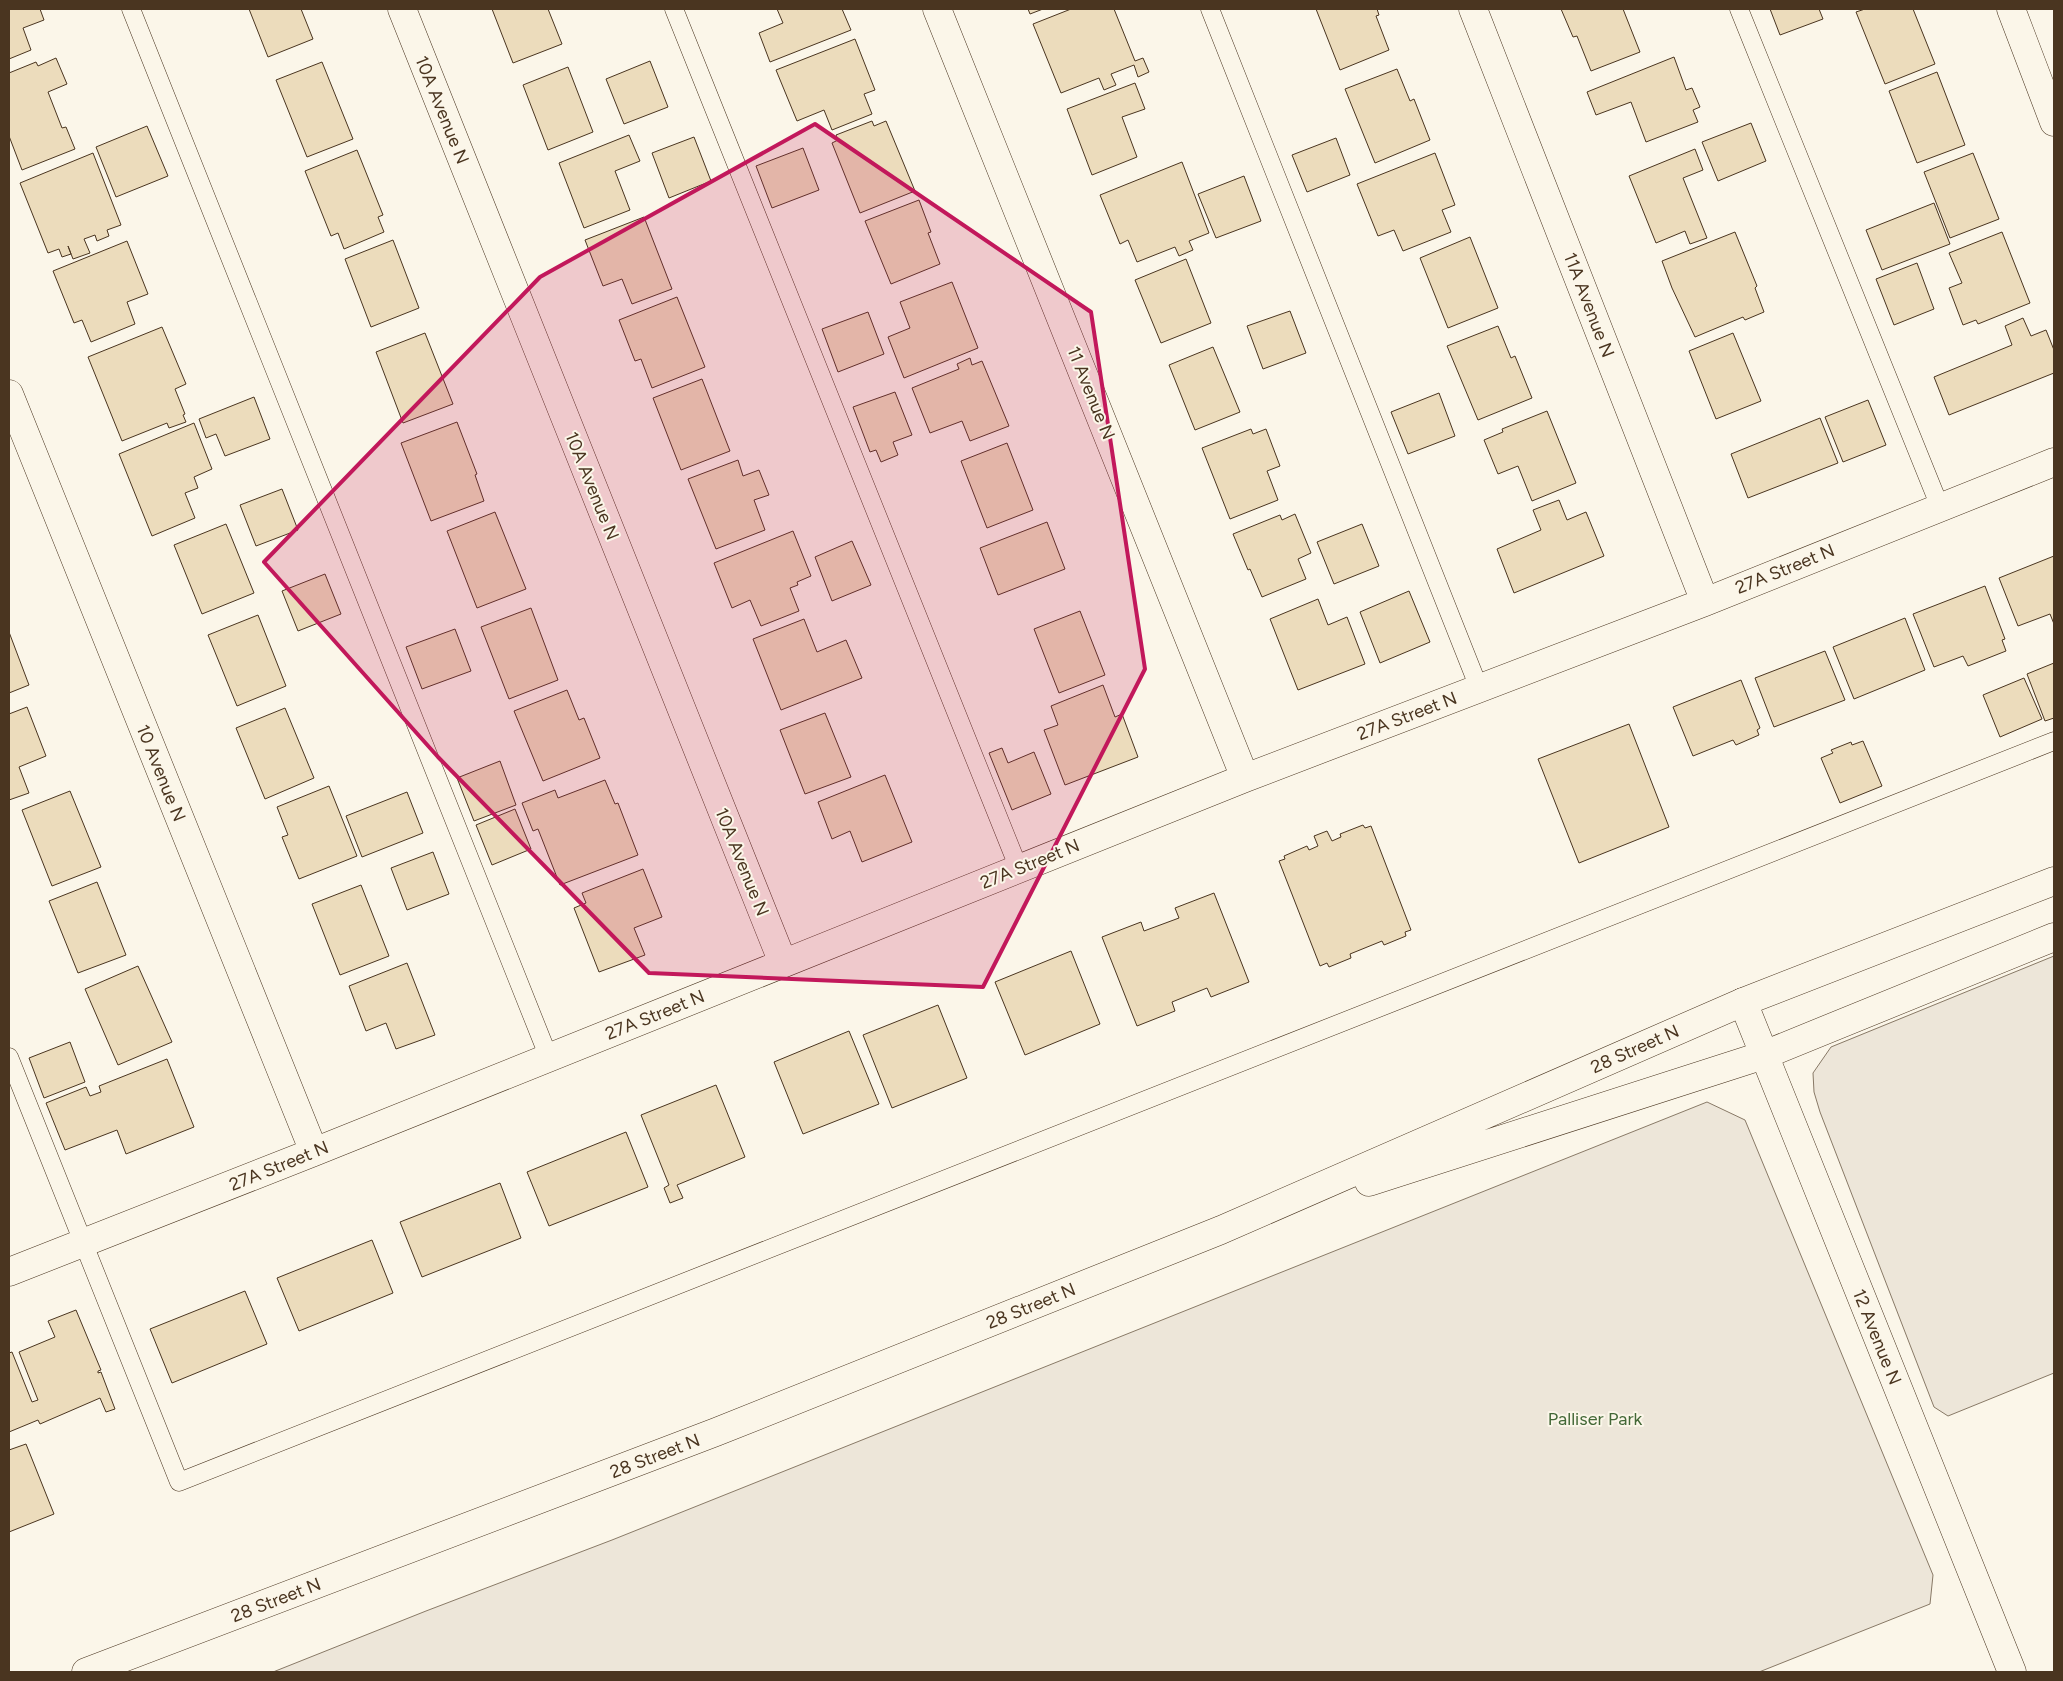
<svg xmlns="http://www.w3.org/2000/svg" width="2063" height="1681" font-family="Figtree,sans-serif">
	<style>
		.green { fill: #ede6d9; stroke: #887966 }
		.building { fill: #ecdcbc; stroke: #4a3520 }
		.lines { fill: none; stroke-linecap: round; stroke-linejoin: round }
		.service-casing { stroke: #4a3520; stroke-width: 19 }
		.minor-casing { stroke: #4a3520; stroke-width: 29 }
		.secondary-casing { stroke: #4a3520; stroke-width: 29 }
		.service { stroke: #fbf6e9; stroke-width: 18 }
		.minor { stroke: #fbf6e9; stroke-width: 28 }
		.secondary { stroke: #fbf6e9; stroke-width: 28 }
		.marked { fill: #c2185b; fill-opacity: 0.2; stroke: #c2185b; stroke-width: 4; stroke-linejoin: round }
		.labels { text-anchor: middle; stroke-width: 4; stroke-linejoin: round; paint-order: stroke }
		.street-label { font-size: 18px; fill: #4a3520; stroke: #fbf6e9 }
		.park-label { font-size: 18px; fill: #436837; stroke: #fbf6e9 }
	</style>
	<rect width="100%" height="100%" fill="#fbf6e9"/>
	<path class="green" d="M 2054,956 L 2054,1373 L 1948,1416 L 1934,1407 L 1820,1112 L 1814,1092 L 1813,1073 L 1831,1047 Z
		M 1707,1102 L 1745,1120 L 1933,1575 L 1930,1604 L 1759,1672 L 273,1672 L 426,1611 L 612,1540 Z"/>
	<path class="building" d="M 9,9 L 40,9 L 44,20 L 23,28 L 31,50 L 9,59 Z
		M 249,9 L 301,9 L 313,39 L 268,57 Z
		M 492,9 L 548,9 L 562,44 L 513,63 Z
		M 777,9 L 842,9 L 851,30 L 770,62 L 759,33 L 783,23 Z
		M 1028,9 L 1043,9 L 1030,14 Z
		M 1071,9 L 1114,9 L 1135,61 L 1143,58 L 1149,72 L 1138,77 L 1134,65 L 1111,74 L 1116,85 L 1104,90 L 1099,78 L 1061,93 L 1033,24 Z
		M 1316,9 L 1377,9 L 1379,15 L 1376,16 L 1389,50 L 1340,70 Z
		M 1561,9 L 1623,9 L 1640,52 L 1591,71 L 1577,36 L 1573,37 Z
		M 1770,9 L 1819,9 L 1823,19 L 1780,35 Z
		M 1865,9 L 1913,9 L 1935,64 L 1885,84 L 1856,12 Z
		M 855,39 L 875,90 L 864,94 L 872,114 L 832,130 L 824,110 L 797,121 L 776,70 Z
		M 1674,57 L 1686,90 L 1692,88 L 1700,107 L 1693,110 L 1698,122 L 1646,142 L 1631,102 L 1596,115 L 1587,92 Z
		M 56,58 L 67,84 L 48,92 L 62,128 L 66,127 L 75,149 L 22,170 L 9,136 L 9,73 L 36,62 L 38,66 Z
		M 650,61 L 668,107 L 624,124 L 606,79 Z
		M 322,62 L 353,139 L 307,157 L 276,80 Z
		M 568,67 L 593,132 L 548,150 L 523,85 Z
		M 1397,69 L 1410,101 L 1414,99 L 1430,140 L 1375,163 L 1345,89 Z
		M 1937,72 L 1965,145 L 1917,163 L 1889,91 Z
		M 1135,83 L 1145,109 L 1122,117 L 1137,157 L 1092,175 L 1067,109 Z
		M 872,121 L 874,126 L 886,121 L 915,191 L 860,213 L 832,143 L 838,140 L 836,135 Z
		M 1751,123 L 1766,161 L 1718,181 L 1702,142 Z
		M 147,126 L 168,176 L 116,197 L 96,147 Z
		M 629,135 L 640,161 L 615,171 L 630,210 L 584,228 L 559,163 Z
		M 694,137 L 711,181 L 669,198 L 652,153 Z
		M 1336,138 L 1350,175 L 1307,192 L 1292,155 Z
		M 803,148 L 819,190 L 772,208 L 756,166 Z
		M 1695,149 L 1703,170 L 1683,178 L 1707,238 L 1690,244 L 1685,231 L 1656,243 L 1629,176 Z
		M 357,150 L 383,215 L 378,217 L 384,232 L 344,249 L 338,233 L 331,236 L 305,171 Z
		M 93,153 L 121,225 L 107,230 L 109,236 L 97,241 L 95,235 L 84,239 L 90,253 L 73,259 L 68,246 L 71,254 L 62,257 L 59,249 L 48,253 L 20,183 Z
		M 1435,153 L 1455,205 L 1442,210 L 1451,232 L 1403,251 L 1394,230 L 1378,236 L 1357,184 Z
		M 1973,153 L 1999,219 L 1950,238 L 1924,172 Z
		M 1182,162 L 1209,233 L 1189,241 L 1193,250 L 1179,256 L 1175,247 L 1137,262 L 1128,240 L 1120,244 L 1100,195 Z
		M 1244,176 L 1261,221 L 1216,238 L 1198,194 Z
		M 919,200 L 931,232 L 928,233 L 940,264 L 891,284 L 865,221 Z
		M 1934,203 L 1950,244 L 1882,270 L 1866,230 Z
		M 644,217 L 672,289 L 632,304 L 622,279 L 603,286 L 585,240 Z
		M 1735,232 L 1757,286 L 1755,288 L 1764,312 L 1745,320 L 1743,317 L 1695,337 L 1672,288 L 1662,261 Z
		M 2002,232 L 2030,303 L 1978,324 L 1976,320 L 1963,325 L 1949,288 L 1962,283 L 1949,253 Z
		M 1470,237 L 1498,308 L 1448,328 L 1420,258 Z
		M 393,240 L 419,308 L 371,327 L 345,259 Z
		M 127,241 L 148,294 L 127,302 L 135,324 L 91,342 L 82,320 L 74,323 L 53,271 Z
		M 1186,259 L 1211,323 L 1161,343 L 1135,280 Z
		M 1917,263 L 1934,309 L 1894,325 L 1876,279 Z
		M 952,282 L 978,348 L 904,378 L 888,337 L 910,328 L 900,302 Z
		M 677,297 L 705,367 L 652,388 L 641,359 L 635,361 L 619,320 Z
		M 1290,311 L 1306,353 L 1263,369 L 1247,326 Z
		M 868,312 L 884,354 L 838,372 L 822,329 Z
		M 2023,318 L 2031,336 L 2046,330 L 2054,350 L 2054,373 L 1949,415 L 1934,377 L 2012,345 L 2005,326 Z
		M 1498,326 L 1511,358 L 1515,356 L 1532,398 L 1478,420 L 1447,346 Z
		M 162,327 L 186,384 L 175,389 L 185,414 L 183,415 L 186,422 L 169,428 L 167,423 L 122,441 L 88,357 Z
		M 425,333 L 453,404 L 403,423 L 376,352 Z
		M 1733,333 L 1761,401 L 1716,419 L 1689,351 Z
		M 1213,347 L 1240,412 L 1195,430 L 1169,365 Z
		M 970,358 L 972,365 L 982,361 L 1009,426 L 970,441 L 962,421 L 930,433 L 912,388 L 959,369 L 957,364 Z
		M 702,379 L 730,451 L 681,470 L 653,398 Z
		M 895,392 L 912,435 L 893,442 L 898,455 L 881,462 L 876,450 L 870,452 L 853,407 Z
		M 1439,393 L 1455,436 L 1408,454 L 1391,412 Z
		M 254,397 L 270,439 L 225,456 L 216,434 L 206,438 L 199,419 Z
		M 1868,400 L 1886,445 L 1843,462 L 1825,417 Z
		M 1547,411 L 1576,483 L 1532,501 L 1518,466 L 1498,474 L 1484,440 L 1503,432 L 1502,429 Z
		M 1820,418 L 1838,463 L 1748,498 L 1731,454 Z
		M 457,422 L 477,474 L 475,475 L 484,501 L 431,521 L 401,443 Z
		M 194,423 L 212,469 L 194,477 L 198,488 L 185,493 L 195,518 L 152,536 L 119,454 Z
		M 1251,429 L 1253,434 L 1266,429 L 1280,466 L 1267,471 L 1278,500 L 1230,519 L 1202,448 Z
		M 1007,443 L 1033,510 L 987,528 L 961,461 Z
		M 738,460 L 743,476 L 759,470 L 769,495 L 754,500 L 765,530 L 716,549 L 688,479 Z
		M 282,489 L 298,530 L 256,546 L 240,505 Z
		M 1559,500 L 1567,520 L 1586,512 L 1604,556 L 1514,593 L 1497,549 L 1541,530 L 1533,510 Z
		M 495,512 L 526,589 L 477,608 L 447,531 Z
		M 1295,514 L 1311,553 L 1298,559 L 1306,579 L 1262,597 L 1250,569 L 1248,570 L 1233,534 L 1280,515 L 1282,520 Z
		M 1047,522 L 1065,569 L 998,595 L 980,548 Z
		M 226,524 L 254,593 L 202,614 L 174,545 Z
		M 1362,524 L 1379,566 L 1334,584 L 1317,542 Z
		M 793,531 L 811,576 L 797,582 L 798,585 L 790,588 L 799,611 L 761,626 L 750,600 L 732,608 L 714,563 Z
		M 852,541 L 871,585 L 832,601 L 815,557 Z
		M 2054,556 L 2054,624 L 2050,614 L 2018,626 L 1999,578 Z
		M 325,574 L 341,614 L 298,631 L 282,591 Z
		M 1985,586 L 2005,639 L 2002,640 L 2006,651 L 1968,666 L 1963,656 L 1934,667 L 1913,614 Z
		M 1409,591 L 1430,642 L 1380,663 L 1360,612 Z
		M 1318,599 L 1328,625 L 1347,617 L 1365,664 L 1298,690 L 1270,619 Z
		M 531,608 L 558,680 L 509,699 L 481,627 Z
		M 1080,611 L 1105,675 L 1059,693 L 1034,629 Z
		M 258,615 L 286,686 L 237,706 L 208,635 Z
		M 1905,618 L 1925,670 L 1854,699 L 1833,647 Z
		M 804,619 L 817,652 L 846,640 L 862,678 L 781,710 L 753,639 Z
		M 455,629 L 471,671 L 422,689 L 406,647 Z
		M 9,632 L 29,685 L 9,693 Z
		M 1825,651 L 1845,700 L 1774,727 L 1755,678 Z
		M 2054,663 L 2054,718 L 2045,721 L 2027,674 Z
		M 2024,678 L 2042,719 L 2000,737 L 1983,695 Z
		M 1741,680 L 1760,728 L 1757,730 L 1759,735 L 1736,745 L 1733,740 L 1693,756 L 1673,707 Z
		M 1103,685 L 1115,717 L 1122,714 L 1138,757 L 1065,785 L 1044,730 L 1058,725 L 1051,706 Z
		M 567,690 L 579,720 L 584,718 L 600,758 L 543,781 L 514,711 Z
		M 27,707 L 46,756 L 19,767 L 29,793 L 9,800 L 9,714 Z
		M 285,708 L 314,778 L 265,799 L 236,728 Z
		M 825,713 L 851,777 L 805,794 L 780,730 Z
		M 1629,724 L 1669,827 L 1579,863 L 1538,759 Z
		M 1863,741 L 1882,786 L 1840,803 L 1821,758 L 1833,753 L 1831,750 L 1851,742 L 1852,745 Z
		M 1002,748 L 1008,763 L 1034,752 L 1051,794 L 1012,810 L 989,753 Z
		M 500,761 L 516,805 L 474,821 L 457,778 Z
		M 885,775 L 912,842 L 862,862 L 850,831 L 832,839 L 818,802 Z
		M 605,780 L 615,804 L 618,803 L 638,855 L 560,885 L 538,829 L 533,831 L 522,803 L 555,790 L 558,798 Z
		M 329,786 L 357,856 L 299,879 L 282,837 L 288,835 L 277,807 Z
		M 70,791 L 101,867 L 52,886 L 22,810 Z
		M 407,792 L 423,833 L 362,857 L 346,816 Z
		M 515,809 L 531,849 L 492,865 L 476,825 Z
		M 1363,825 L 1365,828 L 1371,826 L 1411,930 L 1405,932 L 1406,936 L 1384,945 L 1382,941 L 1350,954 L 1351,958 L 1329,967 L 1327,963 L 1320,966 L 1279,861 L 1285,859 L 1284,856 L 1307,846 L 1309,850 L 1318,846 L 1314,836 L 1327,831 L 1332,841 L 1341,837 L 1340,834 Z
		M 433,852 L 449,894 L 407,910 L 391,868 Z
		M 643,869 L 662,917 L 634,928 L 645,955 L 599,972 L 574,908 L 586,903 L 582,893 Z
		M 97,882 L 126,955 L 78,973 L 49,901 Z
		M 361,885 L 389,956 L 340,975 L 312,904 Z
		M 1214,893 L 1249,982 L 1211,997 L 1207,988 L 1172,1002 L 1175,1011 L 1137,1026 L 1102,937 L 1141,922 L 1144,931 L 1179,918 L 1175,908 Z
		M 1071,951 L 1100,1024 L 1025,1055 L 995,982 Z
		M 407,963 L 435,1035 L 396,1049 L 386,1023 L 366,1031 L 349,986 Z
		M 138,966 L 172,1042 L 118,1065 L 85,989 Z
		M 938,1005 L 967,1078 L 892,1108 L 863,1035 Z
		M 849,1031 L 879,1104 L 803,1134 L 774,1062 Z
		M 70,1042 L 85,1082 L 44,1098 L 29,1058 Z
		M 167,1059 L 194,1127 L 126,1154 L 117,1130 L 65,1150 L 46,1103 L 86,1087 L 90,1096 L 101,1092 L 99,1086 Z
		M 716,1085 L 745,1157 L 677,1185 L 683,1198 L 670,1203 L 664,1188 L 669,1185 L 641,1115 Z
		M 626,1132 L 648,1187 L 549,1226 L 527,1172 Z
		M 500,1183 L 521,1238 L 422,1277 L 400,1222 Z
		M 372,1240 L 393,1293 L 299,1331 L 277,1278 Z
		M 245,1291 L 267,1344 L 172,1383 L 150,1329 Z
		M 76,1310 L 101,1370 L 98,1371 L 98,1373 L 101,1372 L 115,1409 L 106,1412 L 100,1398 L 40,1424 L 38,1420 L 9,1432 L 9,1353 L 12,1352 L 32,1402 L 38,1400 L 19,1352 L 55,1337 L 48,1321 Z
		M 26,1444 L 54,1514 L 9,1532 L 9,1450 Z"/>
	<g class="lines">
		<defs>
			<path id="service" d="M 131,9 L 549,1058
				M 674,9 L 1019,869
				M 1210,9 L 1479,688
				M 1739,9 L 1940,507
				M 9,1057 L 179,1482 L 2054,741"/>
			<path id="minor" d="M 402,9 L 783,963
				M 937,9 L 1245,778
				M 1473,9 L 1705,602
				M 2011,9 L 2054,122
				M 9,394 L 314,1152
				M 1743,1002 L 2012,1672
				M 9,1272 L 314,1152 L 1245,778 L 1705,602 L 2054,462"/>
			<path id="secondary" d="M 1369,1182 L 1764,1055 L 2054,937
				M 86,1672 L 716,1432 L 1221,1230 L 1743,1002 L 2054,881"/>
		</defs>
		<use href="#service" class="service-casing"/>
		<use href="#minor" class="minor-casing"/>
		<use href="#secondary" class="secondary-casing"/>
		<use href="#service" class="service"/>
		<use href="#minor" class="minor"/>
		<use href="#secondary" class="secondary"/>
	</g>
	<path class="marked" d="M 815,124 L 1091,312 L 1145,669 L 983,987 L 649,973 L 438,757 L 264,562 L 540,277 Z"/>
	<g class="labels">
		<g class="street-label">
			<text transform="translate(442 110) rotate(68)" y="6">10A Avenue N</text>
			<text transform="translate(1589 305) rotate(69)" y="6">11A Avenue N</text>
			<text transform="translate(1091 393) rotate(68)" y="6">11 Avenue N</text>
			<text transform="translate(592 486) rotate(68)" y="6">10A Avenue N</text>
			<text transform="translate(1785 569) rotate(-22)" y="6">27A Street N</text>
			<text transform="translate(1407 716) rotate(-21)" y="6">27A Street N</text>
			<text transform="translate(161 773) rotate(68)" y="6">10 Avenue N</text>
			<text transform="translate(742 862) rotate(68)" y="6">10A Avenue N</text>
			<text transform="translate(1030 864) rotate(-22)" y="6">27A Street N</text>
			<text transform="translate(655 1015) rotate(-22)" y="6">27A Street N</text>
			<text transform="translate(1635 1049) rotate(-24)" y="6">28 Street N</text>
			<text transform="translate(279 1166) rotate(-22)" y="6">27A Street N</text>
			<text transform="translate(1031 1306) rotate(-22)" y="6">28 Street N</text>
			<text transform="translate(1877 1337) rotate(68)" y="6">12 Avenue N</text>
			<text transform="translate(655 1456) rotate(-21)" y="6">28 Street N</text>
			<text transform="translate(276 1600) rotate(-21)" y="6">28 Street N</text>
		</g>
		<g class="park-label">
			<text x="1595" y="1425">Palliser Park</text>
		</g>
	</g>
	<rect width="2063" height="1681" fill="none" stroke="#4a3520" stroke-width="20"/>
</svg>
